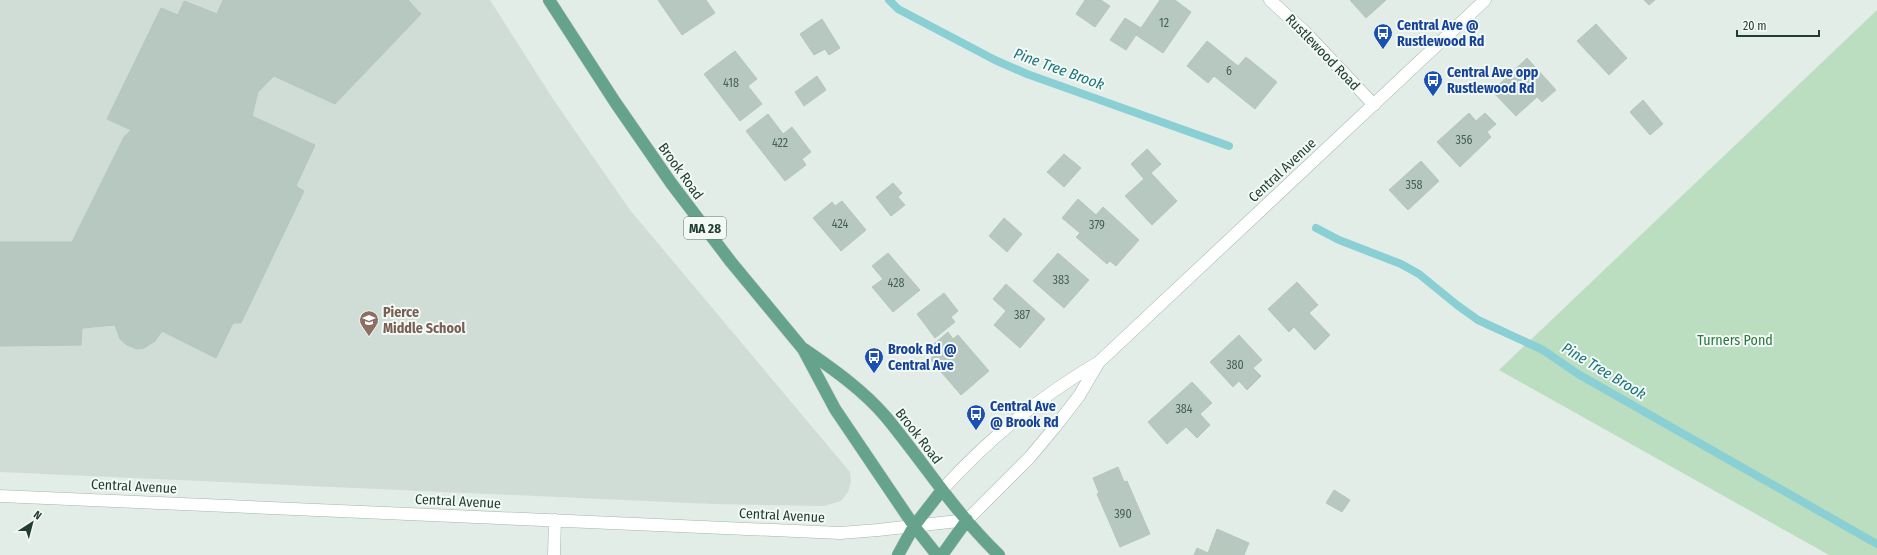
<svg xmlns="http://www.w3.org/2000/svg" width="1877" height="555" font-family="'Fira Sans Condensed',sans-serif">
	<style>
		.built { fill: #d0ddd6 }
		.green { fill: #bbdec1 }
		.lines { fill: none; stroke-linecap: round; stroke-linejoin: round }
		.stream { stroke: #89cfd3; stroke-width: 8 }
		.building { fill: #b7c8c0; stroke: #b4c7bd }
		.minor-casing { stroke: #a5b5ae; stroke-width: 13 }
		.major-casing { stroke: #c1c9c6; stroke-width: 13 }
		.minor { stroke: #fff; stroke-width: 12 }
		.major { stroke: #66a38d; stroke-width: 12 }
		.labels { text-anchor: middle; stroke-width: 4; stroke-linejoin: round; paint-order: stroke }
		.number-label { font-size: 12px; fill: #476057 }
		.shield { fill: #f3f9f5; stroke: #61766e; stroke-width: 1 }
		.shield-label { font-size: 13px; font-weight: bold; fill: #223e34 }
		.transit-label { font-size: 14px; font-weight: bold; fill: #164399; stroke: #f3f9f5; text-anchor: start }
		.street-label { font-size: 14px; fill: #223e34; stroke: #f3f9f5 }
		.education-label { font-size: 14px; font-weight: bold; fill: #785e54; stroke: #f3f9f5; text-anchor: start }
		.park-label { font-size: 14px; fill: #2b7641; stroke: #f3f9f5 }
		.water-label { font-size: 15px; font-style: italic; fill: #1a757c; stroke: #f3f9f5 }
	</style>
	<rect width="100%" height="100%" fill="#e2ede7"/>
	<path class="built" d="M 0,0 L 490,0 L 553,99 L 630,210 L 850,472 L 851,482 L 848,492 L 841,501 L 824,506 L 713,504 L 0,472 Z"/>
	<path class="green" d="M 1877,10 L 1877,555 L 1829,555 L 1499,370 Z"/>
	<g class="lines">
		<path class="stream" d="M 889,0 L 898,9 L 995,60 L 1027,74 L 1229,146
			M 1316,228 L 1339,240 L 1401,264 L 1419,274 L 1457,305 L 1478,320 L 1543,350 L 1578,374 L 1877,544"/>
	</g>
	<path class="building" d="M 223,0 L 408,0 L 421,14 L 335,104 L 274,76 L 258,92 L 252,116 L 315,145 L 296,186 L 304,191 L 241,323 L 233,323 L 216,358 L 162,331 L 155,341 L 144,348 L 137,349 L 127,345 L 120,339 L 115,325 L 82,328 L 81,345 L 0,346 L 0,242 L 72,242 L 124,137 L 131,130 L 107,119 L 161,8 L 178,15 L 184,1 L 217,14 Z
		M 658,0 L 706,0 L 715,13 L 682,35 Z
		M 1085,0 L 1101,0 L 1110,6 L 1095,27 L 1076,14 Z
		M 1160,0 L 1175,0 L 1191,12 L 1163,53 L 1136,35 L 1126,50 L 1110,40 L 1125,18 L 1141,28 Z
		M 1350,0 L 1386,0 L 1366,18 Z
		M 1644,0 L 1655,0 L 1649,5 Z
		M 822,19 L 840,48 L 829,55 L 825,49 L 814,55 L 800,34 Z
		M 1596,24 L 1627,58 L 1609,75 L 1577,41 Z
		M 1207,41 L 1238,66 L 1246,57 L 1277,82 L 1255,109 L 1214,76 L 1208,83 L 1187,66 Z
		M 735,51 L 757,79 L 748,86 L 762,104 L 740,121 L 704,74 Z
		M 1527,58 L 1556,90 L 1542,102 L 1537,97 L 1516,116 L 1492,91 Z
		M 817,76 L 826,90 L 804,106 L 795,92 Z
		M 1643,100 L 1663,124 L 1650,135 L 1630,112 Z
		M 1469,113 L 1476,121 L 1485,113 L 1496,124 L 1487,132 L 1491,137 L 1460,167 L 1437,142 Z
		M 768,114 L 783,134 L 792,127 L 811,152 L 802,159 L 806,165 L 785,181 L 746,131 Z
		M 1147,149 L 1161,164 L 1151,173 L 1177,201 L 1152,225 L 1125,196 L 1144,179 L 1131,164 Z
		M 1064,154 L 1081,168 L 1064,187 L 1047,172 Z
		M 1421,161 L 1439,181 L 1408,210 L 1389,190 Z
		M 893,183 L 902,193 L 898,197 L 905,205 L 891,216 L 876,197 Z
		M 1078,199 L 1096,215 L 1103,207 L 1139,240 L 1116,266 L 1110,261 L 1107,264 L 1076,237 L 1080,233 L 1062,218 Z
		M 842,201 L 866,230 L 841,251 L 813,218 L 832,202 L 835,206 Z
		M 1004,218 L 1022,234 L 1007,252 L 989,236 Z
		M 888,253 L 920,290 L 893,312 L 872,287 L 883,279 L 872,266 Z
		M 1058,253 L 1089,280 L 1064,308 L 1033,281 Z
		M 1297,282 L 1318,305 L 1309,313 L 1330,335 L 1315,350 L 1294,327 L 1289,332 L 1268,309 Z
		M 1006,284 L 1045,319 L 1020,348 L 994,325 L 1006,311 L 993,299 Z
		M 944,293 L 958,311 L 951,317 L 955,322 L 935,338 L 917,314 Z
		M 948,332 L 953,339 L 958,335 L 989,371 L 961,395 L 930,359 L 935,355 L 929,348 Z
		M 1239,335 L 1262,360 L 1253,368 L 1261,376 L 1247,390 L 1239,381 L 1233,387 L 1210,362 Z
		M 1192,382 L 1212,403 L 1200,414 L 1210,425 L 1197,438 L 1186,427 L 1167,444 L 1148,422 Z
		M 1118,467 L 1124,482 L 1127,481 L 1150,534 L 1120,547 L 1097,494 L 1099,493 L 1093,478 Z
		M 1334,490 L 1350,500 L 1342,512 L 1326,503 Z
		M 1217,529 L 1249,543 L 1244,555 L 1194,555 L 1197,548 L 1208,553 Z"/>
	<g class="lines">
		<defs>
			<path id="minor" d="M 1270,0 L 1306,33 L 1374,105
				M 942,490 C 989,438 1039,397 1099,362 L 1485,0
				M 0,496 L 840,533 L 878,530 L 967,520 L 1030,457 L 1055,427 L 1079,396 L 1099,362
				M 554,555 L 555,520"/>
			<path id="major" d="M 549,0 L 615,102 L 671,183 L 731,262 L 803,349 L 835,409 L 914,526 L 937,555
				M 804,349 C 833,369 863,390 886,417 C 924,463 956,514 999,555
				M 898,555 L 914,526 L 942,490
				M 942,555 L 967,520"/>
		</defs>
		<use href="#minor" class="minor-casing"/>
		<use href="#major" class="major-casing"/>
		<use href="#minor" class="minor"/>
		<use href="#major" class="major"/>
	</g>
	<defs>
		<symbol id="bus-pin" viewBox="-11 -11 22 30"><path d="M0 17L-7.5 6A9.5 9.5 0 1 1 7.5 6Z" fill="#1a4fb4" stroke="#f3f9f5"/><path d="M-5-6H5V4H4V6H2V4H-2V6H-4V4H-5ZM-3.5-4V0h7V-4ZM-3.5 1.2v1.5H-2V1.2ZM2 1.2v1.5H3.5V1.2Z" fill="#fff"/></symbol>
		<symbol id="school-pin" viewBox="-11 -11 22 30"><path d="M0 17L-7.5 6A9.5 9.5 0 1 1 7.5 6Z" fill="#8d6e63" stroke="#f3f9f5"/><path d="M0-5L7-2L0 1L-7-2ZM-4 1L0 2.5L4 1V4Q0 6-4 4Z" fill="#fff"/></symbol>
	</defs>
	<g fill-rule="evenodd">
		<use href="#bus-pin" x="1372" y="22" width="22" height="30"/>
		<use href="#bus-pin" x="1422" y="69" width="22" height="30"/>
		<use href="#school-pin" x="358" y="309" width="22" height="30"/>
		<use href="#bus-pin" x="863" y="346" width="22" height="30"/>
		<use href="#bus-pin" x="965" y="403" width="22" height="30"/>
	</g>
	<g class="labels">
		<g class="number-label">
			<text x="1164" y="27">12</text>
			<text x="1229" y="75">6</text>
			<text x="731" y="87">418</text>
			<text x="1464" y="144">356</text>
			<text x="780" y="147">422</text>
			<text x="1414" y="189">358</text>
			<text x="840" y="228">424</text>
			<text x="1097" y="229">379</text>
			<text x="1061" y="284">383</text>
			<text x="896" y="287">428</text>
			<text x="1022" y="319">387</text>
			<text x="1235" y="369">380</text>
			<text x="1184" y="413">384</text>
			<text x="1123" y="518">390</text>
		</g>
		<rect class="shield" x="684" y="217" width="42" height="22" rx="3"/>
		<g class="shield-label">
			<text x="705" y="233">MA 28</text>
		</g>
		<g class="transit-label">
			<text x="1397" y="30">Central Ave @<tspan x="1397" dy="16">Rustlewood Rd</tspan></text>
			<text x="1447" y="77">Central Ave opp<tspan x="1447" dy="16">Rustlewood Rd</tspan></text>
			<text x="888" y="354">Brook Rd @<tspan x="888" dy="16">Central Ave</tspan></text>
			<text x="990" y="411">Central Ave<tspan x="990" dy="16">@ Brook Rd</tspan></text>
		</g>
		<g class="street-label">
			<text transform="translate(1323 52) rotate(46)" y="5">Rustlewood Road</text>
			<text transform="translate(1282 170) rotate(-43)" y="5">Central Avenue</text>
			<text transform="translate(681 171) rotate(54)" y="5">Brook Road</text>
			<text transform="translate(919 436) rotate(52)" y="5">Brook Road</text>
			<text transform="translate(134 486) rotate(3)" y="5">Central Avenue</text>
			<text transform="translate(458 501) rotate(3)" y="5">Central Avenue</text>
			<text transform="translate(782 515) rotate(3)" y="5">Central Avenue</text>
		</g>
		<g class="education-label">
			<text x="383" y="317">Pierce<tspan x="383" dy="16">Middle School</tspan></text>
		</g>
		<g class="park-label">
			<text x="1735" y="345">Turners Pond</text>
		</g>
		<g class="water-label">
			<text transform="translate(1059 69) rotate(20)" y="5">Pine Tree Brook</text>
			<text transform="translate(1604 371) rotate(31)" y="5">Pine Tree Brook</text>
		</g>
	</g>
	<g transform="translate(32 523) rotate(36)" stroke="#f3f9f5" stroke-width="3" paint-order="stroke">
	<path d="M0-3L7 15L0 10L-7 15Z" fill="#223e34"/>
	<text y="-6" font-size="11" font-weight="bold" text-anchor="middle" fill="#223e34">N</text>
	</g>
	<path d="M1737 30v6h82v-6" fill="none" stroke="#223e34" stroke-width="2"/>
	<text x="1743" y="30" font-size="12" fill="#223e34" stroke="#f3f9f5" stroke-width="3" paint-order="stroke">20 m</text>
</svg>
